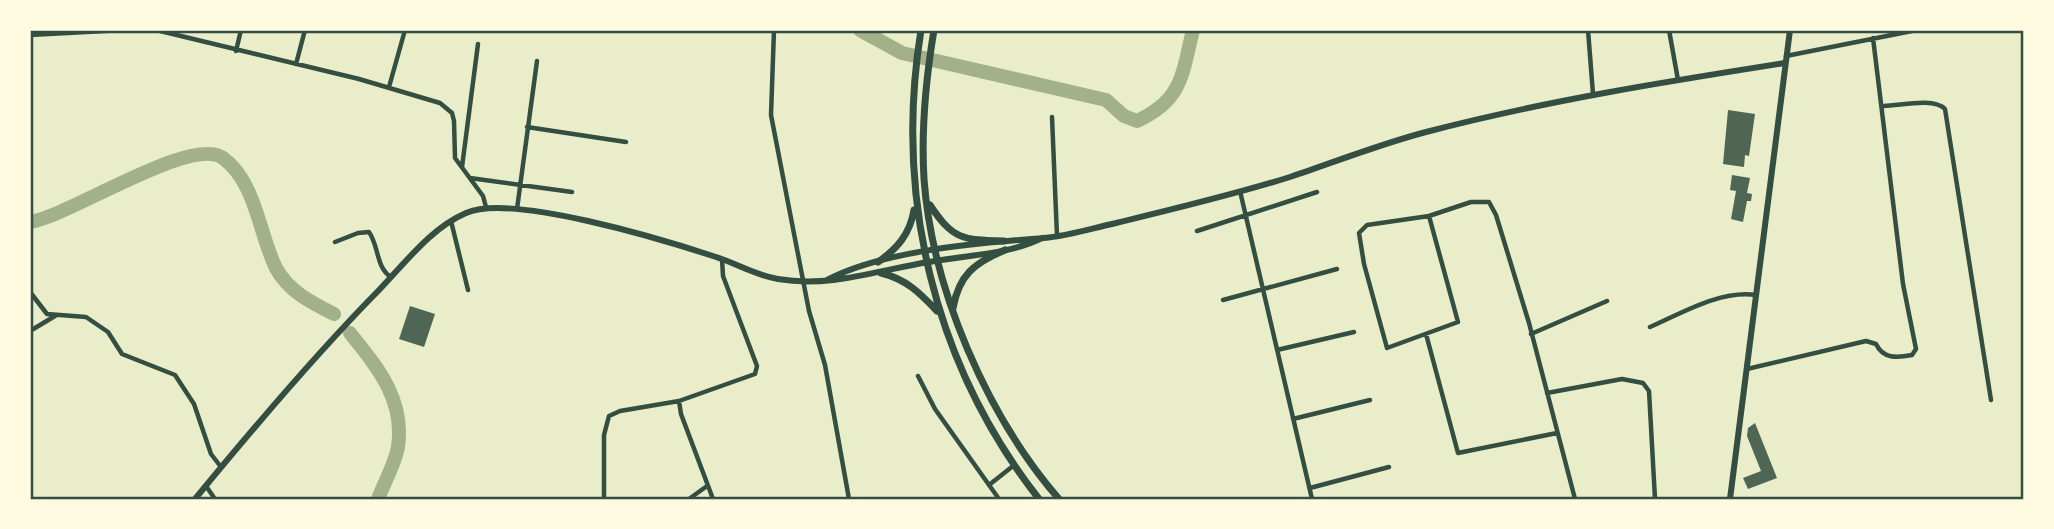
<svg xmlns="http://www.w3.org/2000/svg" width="2054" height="529" font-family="Mulish,sans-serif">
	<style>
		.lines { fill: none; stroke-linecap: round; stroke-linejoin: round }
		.river { stroke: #a3b18a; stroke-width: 14 }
		.building { fill: #4f6655 }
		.minor { stroke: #344e41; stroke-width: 4.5 }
		.secondary { stroke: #344e41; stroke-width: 6 }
		.trunk { stroke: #344e41; stroke-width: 7 }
		.neatline { fill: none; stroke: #344e41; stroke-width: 2.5 }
	</style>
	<rect width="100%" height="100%" fill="#e9edc9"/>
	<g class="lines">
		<path class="river" d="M 860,30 L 902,53 L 1106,100 L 1124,116 L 1137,121 C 1183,100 1182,74 1193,30
			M 30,222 C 70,216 191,135 223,158 C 256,182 259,234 276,268 C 288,291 312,303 334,314
			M 350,333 C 377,367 405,399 398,447 C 395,464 384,483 378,499"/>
	</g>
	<path class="building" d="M 1728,110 L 1755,114 L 1749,156 L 1745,155 L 1744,167 L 1723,164 Z
		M 1732,175 L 1750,178 L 1747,193 L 1752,194 L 1751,201 L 1747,201 L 1743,222 L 1731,219 L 1736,191 L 1730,190 Z
		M 410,306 L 435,314 L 424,347 L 399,339 Z
		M 1755,423 L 1777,478 L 1748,489 L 1743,478 L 1761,471 L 1747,436 L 1748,428 Z"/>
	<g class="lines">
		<path class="minor" d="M 156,30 L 359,79 L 440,103 L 452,113 L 454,121 L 455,158 L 483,196 L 486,207
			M 774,30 L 771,115 L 809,311 L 825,365 L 849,499
			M 1588,30 L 1593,94
			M 1669,30 L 1678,80
			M 30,35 L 124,30
			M 236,51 L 241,30
			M 1786,56 L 1917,30
			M 296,64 L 305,30
			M 389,87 L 405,30
			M 1884,106 C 1900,106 1933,97 1945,109 L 1991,400
			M 1052,117 L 1057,236
			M 527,127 L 626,142
			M 462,167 L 478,44
			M 470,178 L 572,192
			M 1240,191 L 1312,499
			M 517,209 L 537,61
			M 1429,216 L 1458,322 L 1387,348 L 1364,264 L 1359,233 L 1367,225 L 1429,216 L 1471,202 L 1489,202 L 1496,215 L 1529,323 L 1575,499
			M 451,221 L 468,290
			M 1197,231 L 1317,192
			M 335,242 L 358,233 L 369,232 C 379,246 376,268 391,277
			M 30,292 L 47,314 L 86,317 L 108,332 L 122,354 L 175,375 L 194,404 L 211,454 L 221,467
			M 1223,300 L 1337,269
			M 1650,327 C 1682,313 1720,290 1756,295
			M 30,331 L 55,316
			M 1426,334 L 1458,453 L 1557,433
			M 1531,334 L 1607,301
			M 1277,350 L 1354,332
			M 1747,369 L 1866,341 L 1876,344 C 1883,359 1897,358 1912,355 L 1916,349 L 1903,284 L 1873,38
			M 918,376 L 935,409 L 999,499
			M 1547,393 L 1622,379 L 1643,383 L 1649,391 L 1655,499
			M 679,401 L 681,414 L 713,499
			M 1293,419 L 1370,400
			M 989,485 L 1013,466
			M 206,486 L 215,499
			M 1310,488 L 1389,467
			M 604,499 L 604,435 L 609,416 L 620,411 L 679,401 L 755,374 L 757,366 L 723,276 L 722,259
			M 689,499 L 707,486"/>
		<path class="secondary" d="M 827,280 C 884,250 979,243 1044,238 C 1068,236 1093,228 1116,223 C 1174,209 1233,195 1290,177 C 1335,162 1380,144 1426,132 C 1544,101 1664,82 1785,63
			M 195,499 C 254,427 314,356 380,289 C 406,262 431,228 466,213 C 511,193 664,240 713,256 C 736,263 754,275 778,279 C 831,288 878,270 929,262 C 966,255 1008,255 1042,238
			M 1730,499 L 1790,30"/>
		<path class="trunk" d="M 921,30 C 894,197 934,365 1039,499
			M 934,30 C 926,78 921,129 924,179 C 932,289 987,416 1059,499
			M 930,205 C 953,240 963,240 1004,241
			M 878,262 C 897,249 910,234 914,210
			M 881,273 C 906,279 920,293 937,311
			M 953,308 C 959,275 974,263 1005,250"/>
	</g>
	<rect width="2054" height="529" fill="none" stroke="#fefae0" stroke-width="63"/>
	<rect x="32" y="32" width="1990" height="466" class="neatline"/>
</svg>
